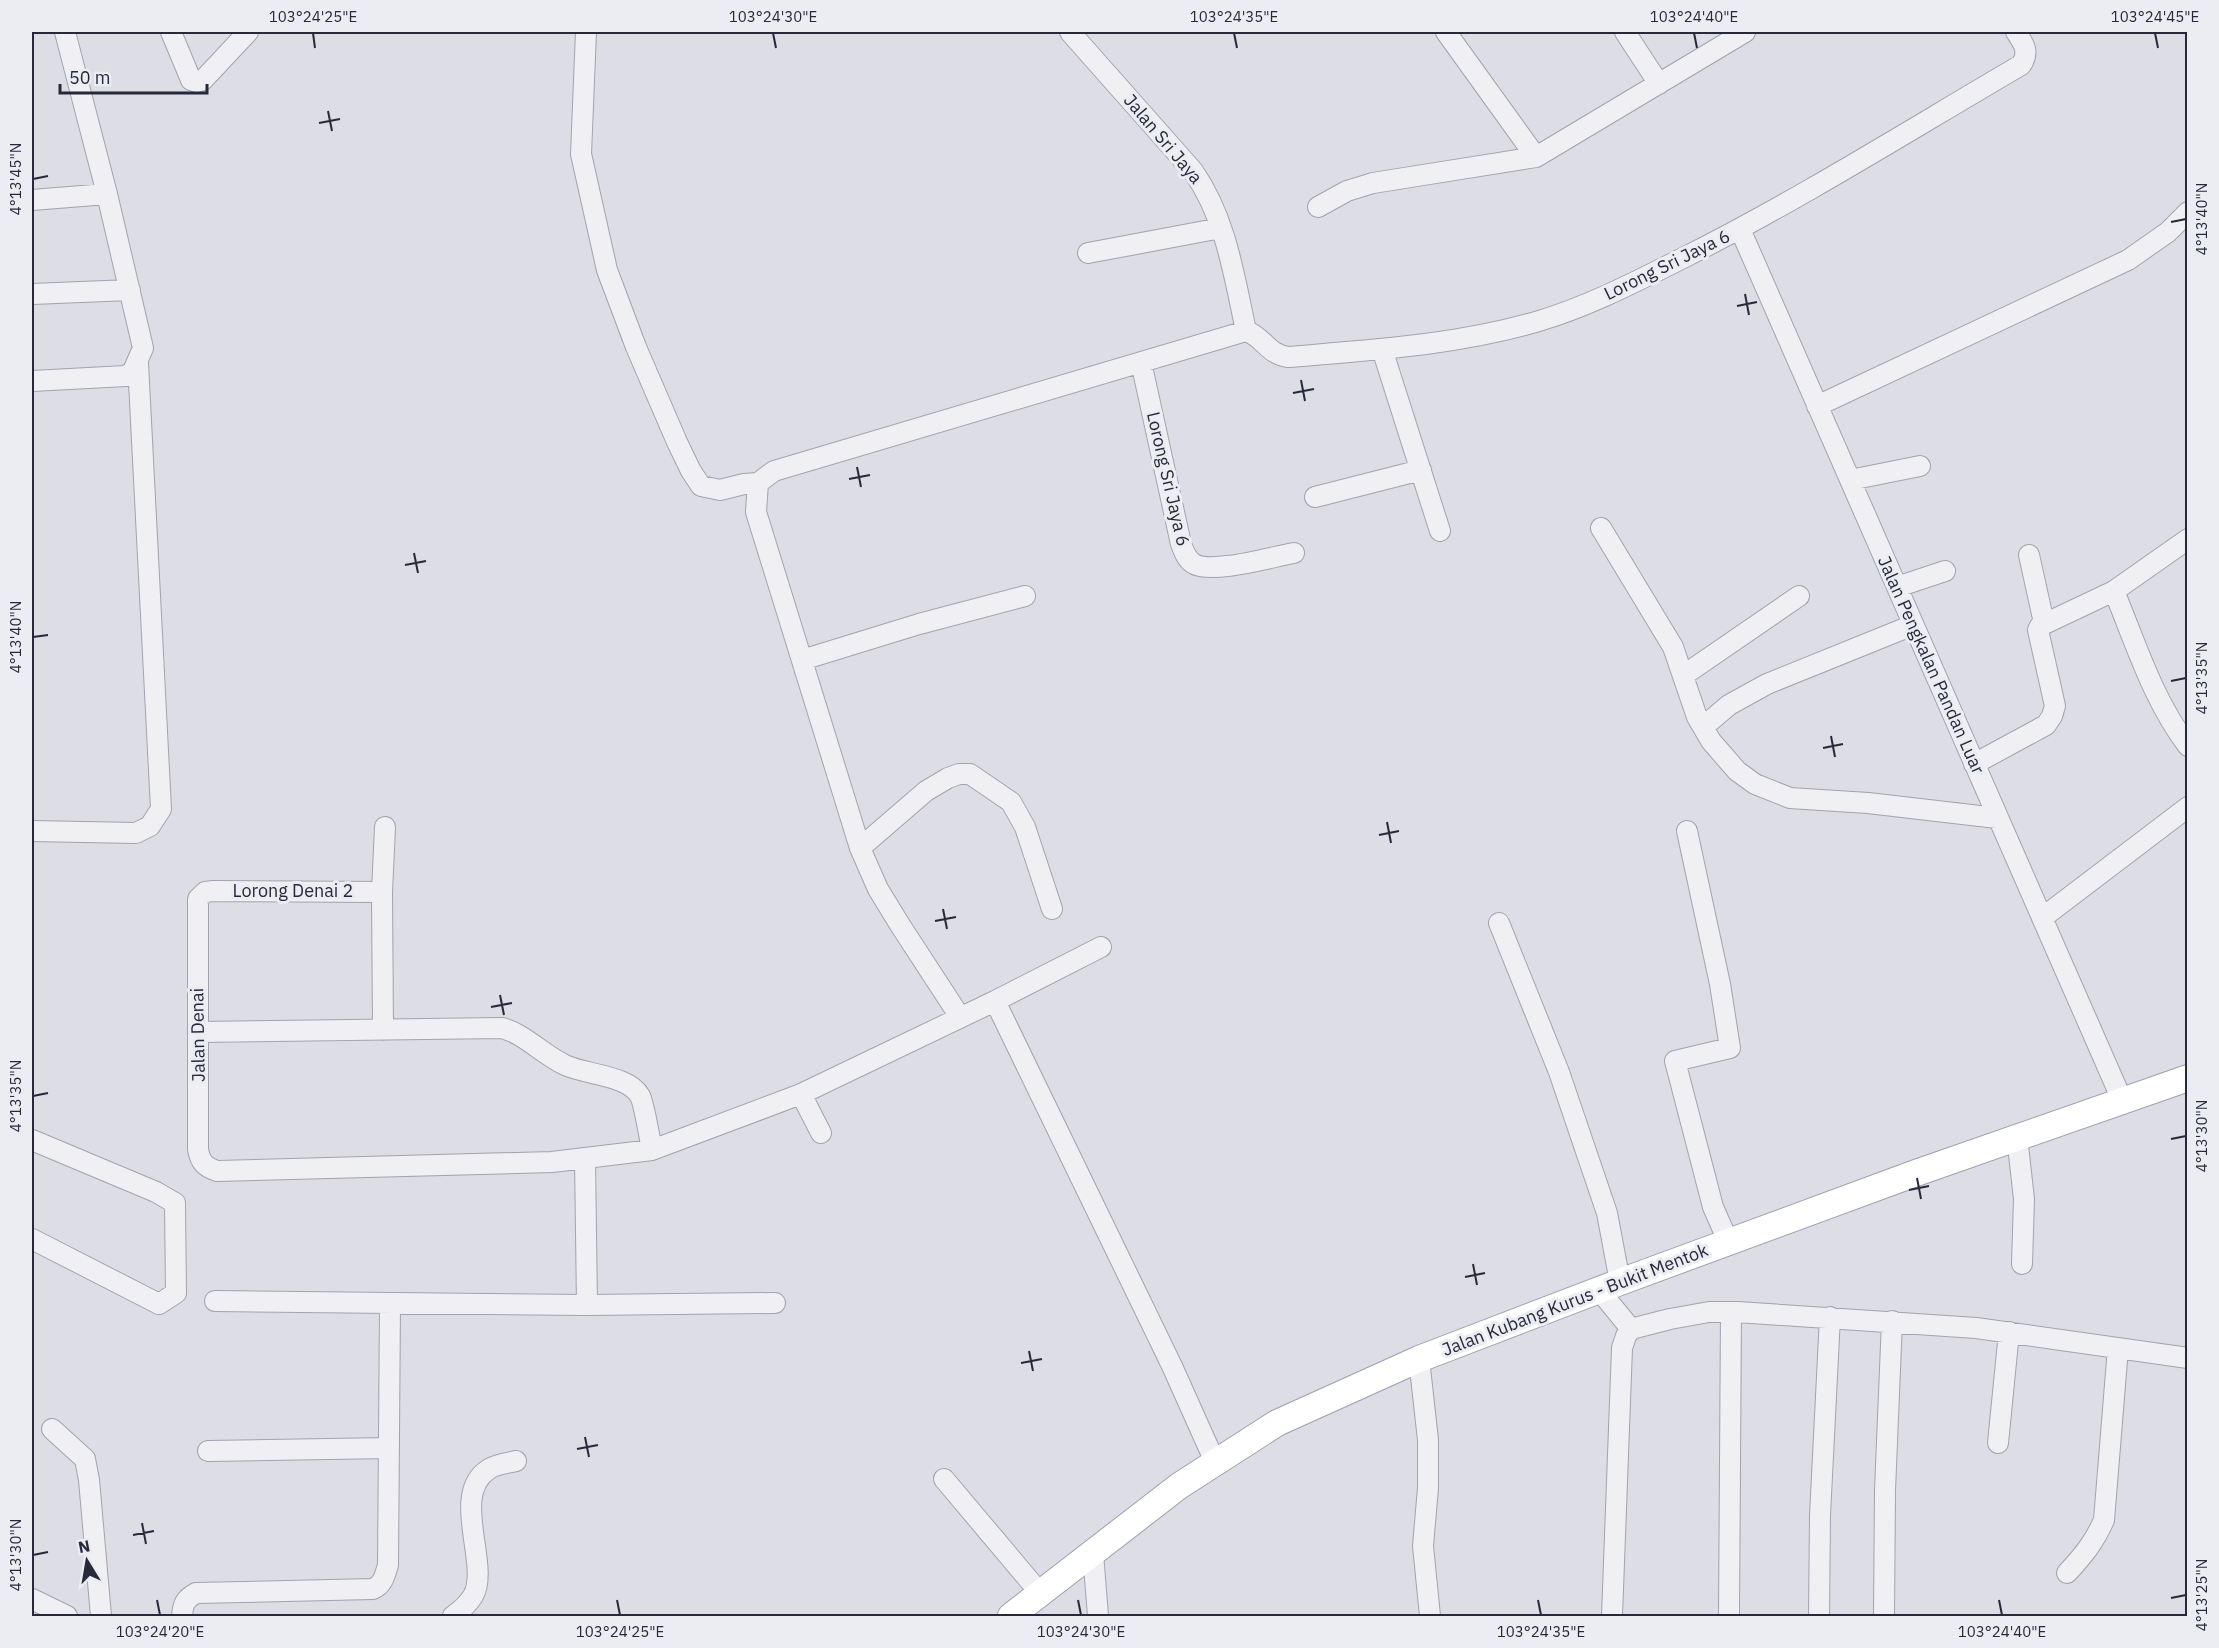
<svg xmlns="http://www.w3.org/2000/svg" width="2219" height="1648" font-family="'IBM Plex Sans',sans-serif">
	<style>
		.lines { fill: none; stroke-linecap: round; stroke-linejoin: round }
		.minor-casing { stroke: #a2a3af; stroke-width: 22 }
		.major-casing { stroke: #9d9fb0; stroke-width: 28 }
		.minor { stroke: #efeff4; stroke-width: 20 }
		.major { stroke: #fff; stroke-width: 26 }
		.ticks { fill: none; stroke: #27293b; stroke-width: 2 }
		.labels { text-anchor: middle; stroke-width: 6; stroke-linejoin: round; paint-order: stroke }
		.street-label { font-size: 18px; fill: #27293b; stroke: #ebedf3 }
		.neatline { fill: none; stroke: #27293b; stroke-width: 2 }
		.ticks-label { font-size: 15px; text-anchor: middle; fill: #27293b }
	</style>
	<rect width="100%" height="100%" fill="#dcdde5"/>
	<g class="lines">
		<defs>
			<path id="minor" d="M 65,32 L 107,194
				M 171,32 L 191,80 L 197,82 L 203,80 L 248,32
				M 586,32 L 581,154 L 607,270 L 636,347 L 677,442 L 691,471 L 701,486 L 720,490 L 744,484 L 758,483
				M 1070,32 L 1193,171 C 1226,218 1234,275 1246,331
				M 1446,32 L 1536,157
				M 1625,32 L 1659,84
				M 32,200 L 107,194 L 143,348 L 133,371 L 126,376 L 32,381
				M 1318,207 L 1347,191 L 1373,183 L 1536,157 L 1745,32
				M 1740,229 L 2122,1100
				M 1088,253 L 1221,228
				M 32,294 L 130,290
				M 1246,331 C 1264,337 1267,354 1288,357 C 1372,350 1458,345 1539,321 C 1589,306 1635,282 1681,259 C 1797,201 1908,131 2021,65 C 2030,52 2024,44 2016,32
				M 1382,349 L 1440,531
				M 1141,362 L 1181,544 C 1184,552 1187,560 1194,564 C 1213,574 1271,557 1294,553
				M 1817,406 L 2128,260 L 2168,232 L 2188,212
				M 1850,480 L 1920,466
				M 1315,497 L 1421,470
				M 1601,528 L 1673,647 L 1697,717 L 1711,741 L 1737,771 L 1755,784 L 1790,798 L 1868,803 L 1997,818
				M 2029,555 L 2044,623
				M 1897,587 L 1945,571
				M 2114,591 C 2136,644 2153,700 2188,746
				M 802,660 L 919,624 L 1025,596
				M 1684,675 L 1799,596
				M 1703,727 L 1729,705 L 1767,684 L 1913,625
				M 1974,764 L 2046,725 L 2052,716 L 2055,706 L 2038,630 L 2040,626 L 2114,591 L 2188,539
				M 32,831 L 136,833 L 150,826 L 161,809 L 138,363
				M 1687,831 L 1720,984 L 1730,1048 L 1675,1061 L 1713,1207 L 1728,1241
				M 860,848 L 926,791 L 948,778 L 959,774 L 970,774 L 1011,802 L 1025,827 L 1052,909
				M 382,892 L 213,891 L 205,892 L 198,899 L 198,1149 C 200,1162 205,1167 217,1171 L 552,1162 L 652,1150 L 801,1094 L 995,1001 L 1101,947
				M 2042,918 L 2188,807
				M 1499,923 L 1559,1072 L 1607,1213 L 1620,1282
				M 995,1001 L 1172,1366 L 1215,1462
				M 960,1017 L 900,925 L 878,889 L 860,848 L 756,512 L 758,483 L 774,471 L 1246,331
				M 383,1030 L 382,892 L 385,827
				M 198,1032 L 502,1028 C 525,1034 543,1055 565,1065 C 586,1075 628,1075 640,1096 C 644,1103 650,1140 652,1150
				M 801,1094 L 821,1133
				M 2017,1137 L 2024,1199 L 2022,1264
				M 32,1140 L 156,1192 L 175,1203 L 176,1293 L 159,1304 L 32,1239
				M 585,1158 L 587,1305
				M 1599,1290 L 1631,1329
				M 215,1301 L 587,1305 L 775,1303
				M 1419,1359 L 1428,1440 L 1428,1488 L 1423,1546 L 1430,1616
				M 52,1429 L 85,1459 L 89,1480 L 101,1616
				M 1998,1443 L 2009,1332
				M 208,1451 L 389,1448
				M 944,1479 L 1040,1593
				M 1093,1553 L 1098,1616
				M 2067,1573 C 2083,1556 2095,1541 2104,1520 L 2118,1348
				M 32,1599 L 67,1616
				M 182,1616 C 183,1604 185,1599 196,1593 L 373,1589 C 383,1585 385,1575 388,1565 L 390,1304
				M 453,1616 C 460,1611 468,1604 473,1596 C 491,1565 449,1494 489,1469 C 496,1464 508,1463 516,1461
				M 1612,1616 L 1622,1348 L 1626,1336 L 1631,1329 L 1670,1319 L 1709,1312 L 1737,1312 L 1976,1328 L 2188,1358
				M 1729,1616 L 1731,1312
				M 1819,1616 L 1820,1515 L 1830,1317
				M 1884,1616 L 1885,1490 L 1892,1321"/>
			<path id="major" d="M 1011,1616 L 1179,1486 L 1277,1423 L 1419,1359 L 1620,1282 L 1916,1173 L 2188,1078"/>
		</defs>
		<use href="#minor" class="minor-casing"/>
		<use href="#major" class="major-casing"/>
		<use href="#minor" class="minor"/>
		<use href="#major" class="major"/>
	</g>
	<path class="ticks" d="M 313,33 L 315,48M 773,33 L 776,48M 1234,33 L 1237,48M 1694,33 L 1697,48M 2155,33 L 2158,48M 328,111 L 332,131M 319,123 L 340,119M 33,179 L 48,176M 2171,222 L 2186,219M 1745,294 L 1749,315M 1737,306 L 1757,302M 1301,380 L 1305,401M 1293,393 L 1314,389M 857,467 L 861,487M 849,479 L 870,475M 414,553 L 418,573M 405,565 L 426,561M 33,637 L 48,635M 2171,681 L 2186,678M 1831,736 L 1835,757M 1823,748 L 1843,744M 1387,822 L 1391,843M 1379,835 L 1399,831M 943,909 L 947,929M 935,921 L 956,917M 500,995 L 504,1015M 491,1007 L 512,1003M 33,1096 L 48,1093M 2171,1139 L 2186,1136M 1917,1178 L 1921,1199M 1909,1190 L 1929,1186M 1473,1264 L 1477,1285M 1465,1277 L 1485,1273M 1029,1351 L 1033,1371M 1021,1363 L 1042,1359M 585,1437 L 589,1457M 577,1449 L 598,1445M 142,1523 L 146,1544M 133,1535 L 154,1531M 33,1555 L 48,1552M 2171,1598 L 2186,1595M 157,1600 L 160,1615M 617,1600 L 620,1615M 1078,1600 L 1081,1615M 1538,1600 L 1541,1615M 1999,1600 L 2002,1615"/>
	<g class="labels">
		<g class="street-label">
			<text transform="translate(1163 139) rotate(50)" y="6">Jalan Sri Jaya</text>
			<text transform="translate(1667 265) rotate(-26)" y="6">Lorong Sri Jaya 6</text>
			<text transform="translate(1168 479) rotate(77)" y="6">Lorong Sri Jaya 6</text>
			<text transform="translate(1931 665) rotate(66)" y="6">Jalan Pengkalan Pandan Luar</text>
			<text x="293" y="897">Lorong Denai 2</text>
			<text transform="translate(198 1035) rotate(-91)" y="6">Jalan Denai</text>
			<text transform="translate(1575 1300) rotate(-21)" y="6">Jalan Kubang Kurus - Bukit Mentok</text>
		</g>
	</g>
	<rect width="2219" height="1648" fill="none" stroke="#ebedf3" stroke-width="66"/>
	<g transform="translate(87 1561) rotate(349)" stroke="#ebedf3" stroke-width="4.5" paint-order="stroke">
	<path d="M0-4.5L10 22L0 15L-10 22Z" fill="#27293b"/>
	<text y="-9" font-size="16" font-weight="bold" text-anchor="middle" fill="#27293b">N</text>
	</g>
	<path d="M60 84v9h147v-9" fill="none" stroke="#27293b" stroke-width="3"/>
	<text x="69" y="84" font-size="18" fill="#27293b" stroke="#ebedf3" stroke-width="4.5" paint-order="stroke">50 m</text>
	<rect x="33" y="33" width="2153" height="1582" class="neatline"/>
	<g class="ticks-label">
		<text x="313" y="22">103°24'25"E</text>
		<text x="773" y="22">103°24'30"E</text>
		<text x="1234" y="22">103°24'35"E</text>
		<text x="1694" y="22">103°24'40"E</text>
		<text x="2155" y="22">103°24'45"E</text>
		<text transform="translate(16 179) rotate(-90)" y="5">4°13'45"N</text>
		<text transform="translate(2202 219) rotate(-90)" y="5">4°13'40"N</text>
		<text transform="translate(16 637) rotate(-90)" y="5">4°13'40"N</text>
		<text transform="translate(2202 678) rotate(-90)" y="5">4°13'35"N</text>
		<text transform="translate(16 1096) rotate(-90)" y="5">4°13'35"N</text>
		<text transform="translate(2202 1136) rotate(-90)" y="5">4°13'30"N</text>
		<text transform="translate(16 1555) rotate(-90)" y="5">4°13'30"N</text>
		<text transform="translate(2202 1595) rotate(-90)" y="5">4°13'25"N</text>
		<text x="160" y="1637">103°24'20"E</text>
		<text x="620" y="1637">103°24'25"E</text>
		<text x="1081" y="1637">103°24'30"E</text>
		<text x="1541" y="1637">103°24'35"E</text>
		<text x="2002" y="1637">103°24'40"E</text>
	</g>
</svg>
